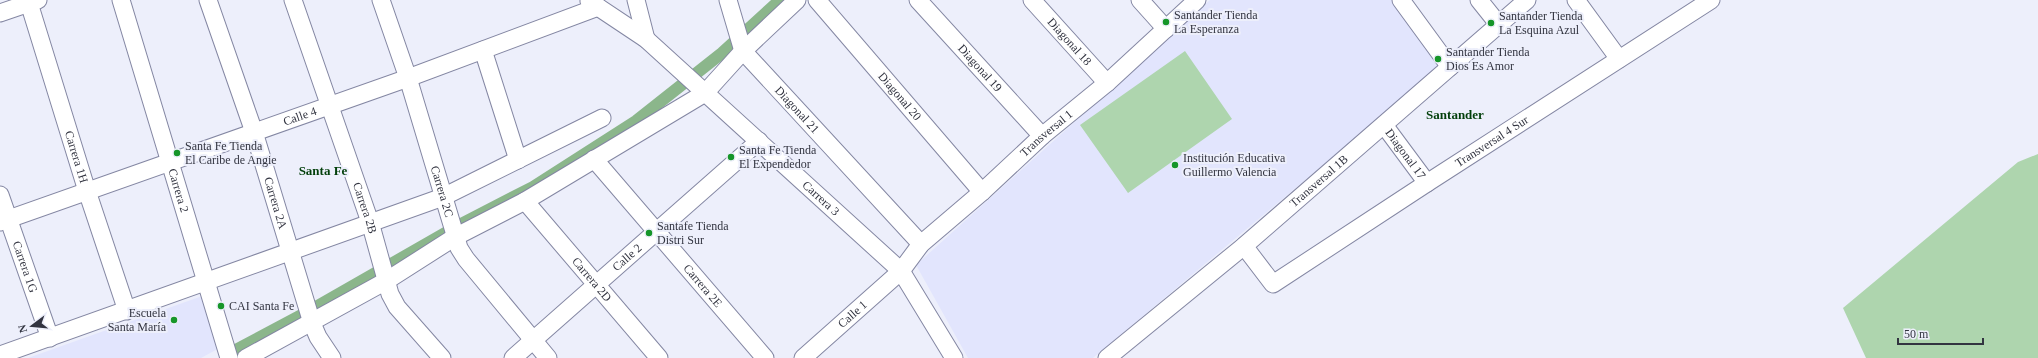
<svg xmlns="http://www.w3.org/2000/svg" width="2038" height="358" font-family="Georgia,serif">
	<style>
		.built { fill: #e2e5fd }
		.green { fill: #aed5ae }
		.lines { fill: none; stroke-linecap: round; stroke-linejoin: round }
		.canal { stroke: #8bb68b; stroke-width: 12 }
		.minor-casing { stroke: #8487a3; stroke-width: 19 }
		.minor { stroke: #fff; stroke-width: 17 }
		.poi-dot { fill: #169629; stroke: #edeffb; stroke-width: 1.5 }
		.labels { text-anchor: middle; stroke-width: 4; stroke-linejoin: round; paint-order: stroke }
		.poi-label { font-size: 12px; fill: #323440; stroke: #edeffb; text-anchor: start }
		.street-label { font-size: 12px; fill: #323440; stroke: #edeffb }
		.neighbourhood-label { font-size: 13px; font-weight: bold; fill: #023f0a; stroke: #edeffb }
	</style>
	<rect width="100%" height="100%" fill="#edeffb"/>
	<path class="built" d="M 1210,0 L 1396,0 L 1442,65 L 1093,358 L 968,358 L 916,265 Z
		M 205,295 L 223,346 L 201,358 L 28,358 Z"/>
	<path class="green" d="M 1185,51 L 1232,119 L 1128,193 L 1080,125 Z
		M 2038,154 L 2038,358 L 1866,358 L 1843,308 L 2018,162 Z"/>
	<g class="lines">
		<path class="canal" d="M 230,353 L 309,311 L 461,224 L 533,187 L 636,121 L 722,53 L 780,0"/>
		<defs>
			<g id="minor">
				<path id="s1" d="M 121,0 L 229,358"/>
				<path id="s2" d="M 208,0 L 254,132 L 312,323 L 318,337 L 332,358"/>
				<path id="s3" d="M 293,0 L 370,222 L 390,294 L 397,307 L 442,358"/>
				<path id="s4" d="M 381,0 L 408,78 L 459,248 L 466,259 L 548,358"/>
				<path d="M 636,0 L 646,39"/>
				<path id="s5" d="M 728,0 L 743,51 L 921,244"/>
				<path id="s6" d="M 817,0 L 982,192"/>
				<path id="s7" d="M 918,0 L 1042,136"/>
				<path id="s8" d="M 1032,0 L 1107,83"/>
				<path d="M 1140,0 L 1166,29"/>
				<path d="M 1401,0 L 1450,67"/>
				<path d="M 1479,0 L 1499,25"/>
				<path d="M 1576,0 L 1619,59"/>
				<path id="s9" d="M 589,1 L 646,39 L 901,271 L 954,358"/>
				<path id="s10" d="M 29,3 L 87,191 L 127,311"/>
				<path d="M 0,13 L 38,0"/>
				<path d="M 483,50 L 518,160"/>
				<path id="s11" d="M 1384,125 L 1427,183"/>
				<path id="s12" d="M 594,159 L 765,358"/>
				<path id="s13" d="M 0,195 L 50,338"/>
				<path id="s14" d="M 525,201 L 659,358"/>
				<path id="s15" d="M 0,222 L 408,78 L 598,7"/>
				<path id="s16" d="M 1244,246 L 1273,284 L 1427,183 L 1711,0"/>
				<path d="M 0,355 L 443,197 L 602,118"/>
				<path d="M 246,358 L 386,281 L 455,237 L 525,201 L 705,93 L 743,51 L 797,0"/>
				<path id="s17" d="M 513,358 L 759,141"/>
				<path id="s18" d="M 803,358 L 901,271 L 921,244 L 982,192 L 1042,136 L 1107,83 L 1197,0"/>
				<path id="s19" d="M 1107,358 L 1244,246 L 1527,0"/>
			</g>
		</defs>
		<use href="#minor" class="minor-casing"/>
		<use href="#minor" class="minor"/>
	</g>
	<g class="poi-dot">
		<circle cx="1166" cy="22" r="4"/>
		<circle cx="1491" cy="23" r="4"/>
		<circle cx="1438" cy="59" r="4"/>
		<circle cx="177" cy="153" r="4"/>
		<circle cx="731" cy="157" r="4"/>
		<circle cx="1175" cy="165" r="4"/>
		<circle cx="649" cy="233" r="4"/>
		<circle cx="221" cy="306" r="4"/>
		<circle cx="174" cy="320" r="4"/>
	</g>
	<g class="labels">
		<g class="poi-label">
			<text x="1174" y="19">Santander Tienda<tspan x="1174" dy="14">La Esperanza</tspan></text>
			<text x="1499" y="20">Santander Tienda<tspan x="1499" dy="14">La Esquina Azul</tspan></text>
			<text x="1446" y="56">Santander Tienda<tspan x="1446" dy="14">Dios Es Amor</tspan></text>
			<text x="185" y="150">Santa Fe Tienda<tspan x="185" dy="14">El Caribe de Angie</tspan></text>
			<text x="739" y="154">Santa Fe Tienda<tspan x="739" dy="14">El Expendedor</tspan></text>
			<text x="1183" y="162">Institución Educativa<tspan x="1183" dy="14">Guillermo Valencia</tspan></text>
			<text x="657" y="230">Santafe Tienda<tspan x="657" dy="14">Distri Sur</tspan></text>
			<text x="229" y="310">CAI Santa Fe</text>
			<text x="166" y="317" text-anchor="end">Escuela<tspan x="166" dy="14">Santa María</tspan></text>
		</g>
		<g class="street-label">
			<text dy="4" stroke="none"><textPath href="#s8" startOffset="56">Diagonal 18</textPath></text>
			<text dy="4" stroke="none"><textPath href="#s7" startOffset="92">Diagonal 19</textPath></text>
			<text dy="4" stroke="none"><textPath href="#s6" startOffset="127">Diagonal 20</textPath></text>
			<text dy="4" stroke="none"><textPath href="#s5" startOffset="133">Diagonal 21</textPath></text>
			<text dy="4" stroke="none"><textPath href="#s15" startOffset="318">Calle 4</textPath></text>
			<text dy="4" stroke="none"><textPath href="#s18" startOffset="332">Transversal 1</textPath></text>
			<text dy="4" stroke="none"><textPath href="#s16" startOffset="309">Transversal 4 Sur</textPath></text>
			<text dy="4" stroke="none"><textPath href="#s11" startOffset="36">Diagonal 17</textPath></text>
			<text dy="4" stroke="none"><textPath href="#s10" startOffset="161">Carrera 1H</textPath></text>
			<text dy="4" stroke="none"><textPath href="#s19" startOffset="276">Transversal 1B</textPath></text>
			<text dy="4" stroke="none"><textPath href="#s1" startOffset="199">Carrera 2</textPath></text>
			<text dy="4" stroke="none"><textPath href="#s4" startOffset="201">Carrera 2C</textPath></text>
			<text dy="4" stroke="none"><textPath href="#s9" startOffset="305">Carrera 3</textPath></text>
			<text dy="4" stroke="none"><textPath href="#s2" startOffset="214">Carrera 2A</textPath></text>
			<text dy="4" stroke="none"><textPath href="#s3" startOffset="220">Carrera 2B</textPath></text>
			<text dy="4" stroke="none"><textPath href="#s17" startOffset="152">Calle 2</textPath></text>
			<text dy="4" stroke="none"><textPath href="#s13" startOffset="76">Carrera 1G</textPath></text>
			<text dy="4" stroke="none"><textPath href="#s14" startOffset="103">Carrera 2D</textPath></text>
			<text dy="4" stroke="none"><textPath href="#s12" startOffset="167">Carrera 2E</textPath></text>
			<text dy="4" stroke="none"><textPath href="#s18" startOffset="66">Calle 1</textPath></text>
		</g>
		<g class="neighbourhood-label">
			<text x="1455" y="119">Santander</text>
			<text x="323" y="175">Santa Fe</text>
		</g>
	</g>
	<g transform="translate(32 326) rotate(254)" stroke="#edeffb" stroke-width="3" paint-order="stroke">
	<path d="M0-3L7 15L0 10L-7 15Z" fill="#323440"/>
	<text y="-6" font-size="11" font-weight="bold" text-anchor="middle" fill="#323440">N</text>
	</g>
	<path d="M1898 338v6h85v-6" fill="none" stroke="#323440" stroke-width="2"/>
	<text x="1904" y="338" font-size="12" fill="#323440" stroke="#edeffb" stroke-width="3" paint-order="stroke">50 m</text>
</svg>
